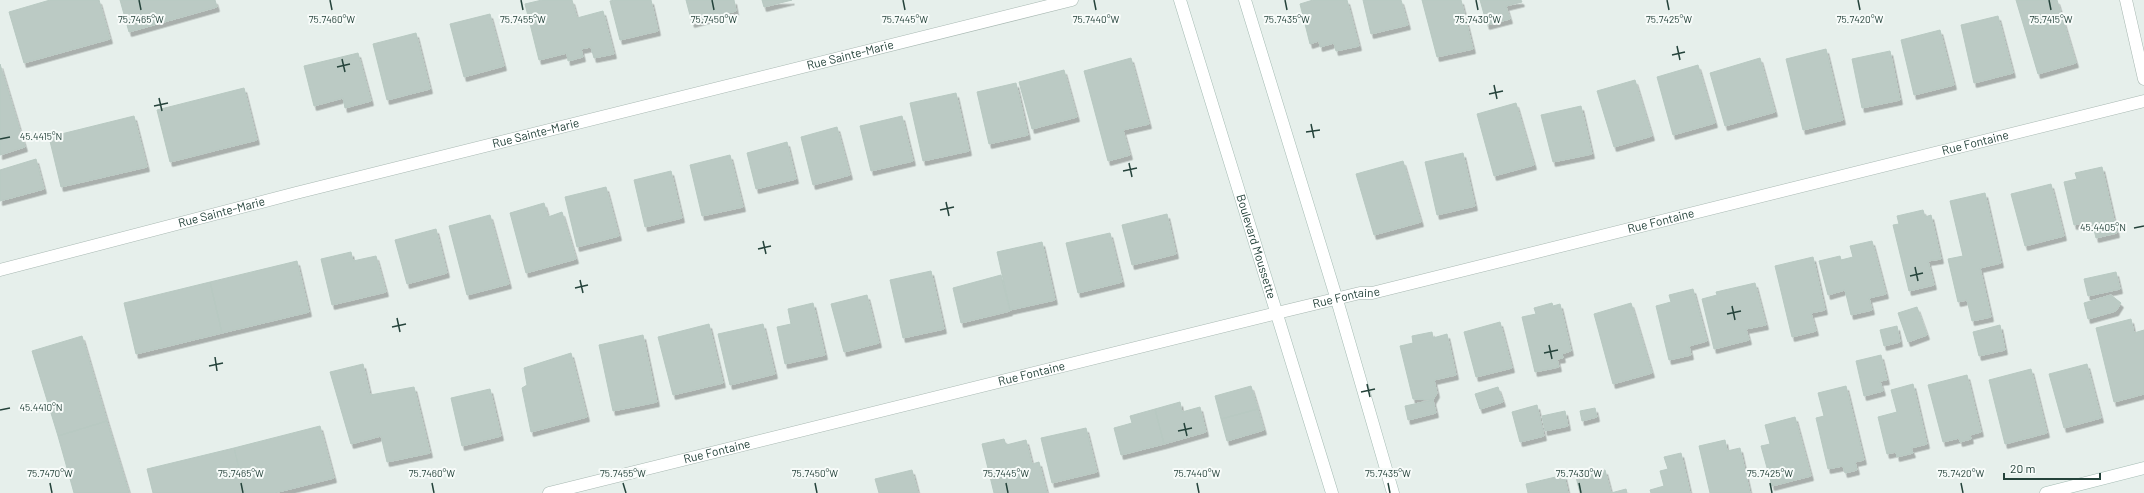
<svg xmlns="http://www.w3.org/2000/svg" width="2144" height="493" font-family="Barlow,sans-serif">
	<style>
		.building { fill: #bbcac4; stroke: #b8c9c2; filter: url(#shadow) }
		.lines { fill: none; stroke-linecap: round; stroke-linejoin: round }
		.street-casing { stroke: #a8b8b2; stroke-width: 13 }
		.secondary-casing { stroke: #a4bbb3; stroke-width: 13 }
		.street { stroke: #fff; stroke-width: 12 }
		.secondary { stroke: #fff; stroke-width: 12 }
		.ticks { fill: none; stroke: #24423a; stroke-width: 1.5 }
		.labels { text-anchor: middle; stroke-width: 4; stroke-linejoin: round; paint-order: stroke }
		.street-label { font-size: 12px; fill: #24423a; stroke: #f7fbf9 }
		.ticks-label { font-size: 10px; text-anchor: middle; fill: #24423a; stroke: #f7fbf9; stroke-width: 4; stroke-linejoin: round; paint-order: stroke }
	</style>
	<defs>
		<filter id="shadow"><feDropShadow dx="2.5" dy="4.5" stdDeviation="0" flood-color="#0004"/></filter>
	</defs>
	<rect width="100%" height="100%" fill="#e6efeb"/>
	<path class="building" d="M 50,0 L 99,0 L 110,39 L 24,63 L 9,12 Z
		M 120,0 L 215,0 L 217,7 L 129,32 Z
		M 542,0 L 572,0 L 577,18 L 603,11 L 614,54 L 594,58 L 591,47 L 581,49 L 583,57 L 568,61 L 567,53 L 539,60 L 525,4 Z
		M 615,0 L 651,0 L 658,31 L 620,40 L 610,1 Z
		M 686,0 L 734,0 L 736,11 L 692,23 Z
		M 762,0 L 792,0 L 764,7 Z
		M 1313,0 L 1347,0 L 1359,46 L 1336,51 L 1334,43 L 1320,47 L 1319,41 L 1310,44 L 1300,4 Z
		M 1363,0 L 1401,0 L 1408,25 L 1371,34 Z
		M 1422,0 L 1461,0 L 1473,49 L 1437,57 Z
		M 1480,0 L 1521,0 L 1522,2 L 1506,6 L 1510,19 L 1487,25 Z
		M 2016,0 L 2057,0 L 2076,63 L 2038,74 Z
		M 490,14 L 504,66 L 464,77 L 450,24 Z
		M 1998,16 L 2013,73 L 1974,83 L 1961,25 Z
		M 1940,30 L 1954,85 L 1914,95 L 1901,40 Z
		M 416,33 L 430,89 L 387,100 L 373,44 Z
		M 1826,49 L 1843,120 L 1803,130 L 1786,59 Z
		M 1890,51 L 1900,100 L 1862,108 L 1852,59 Z
		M 358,53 L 371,101 L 345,108 L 343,98 L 314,106 L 304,66 Z
		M 1131,58 L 1149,124 L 1123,130 L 1130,155 L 1108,161 L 1084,71 Z
		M 1760,58 L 1775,112 L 1725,126 L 1710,73 Z
		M 0,64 L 25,147 L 0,155 Z
		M 1698,65 L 1715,123 L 1673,135 L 1657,77 Z
		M 1064,70 L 1077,117 L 1032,129 L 1019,82 Z
		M 1635,80 L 1652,136 L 1614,147 L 1597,91 Z
		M 1016,83 L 1028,135 L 989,144 L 977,92 Z
		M 244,88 L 257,140 L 170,162 L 157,110 Z
		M 956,93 L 969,151 L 923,161 L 910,103 Z
		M 1516,103 L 1534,165 L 1494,176 L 1477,114 Z
		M 1581,106 L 1592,154 L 1553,162 L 1541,115 Z
		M 134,116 L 147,167 L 61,187 L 49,137 Z
		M 902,116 L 913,161 L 871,171 L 860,126 Z
		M 837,127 L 850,175 L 813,185 L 801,137 Z
		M 787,142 L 796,179 L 756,189 L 747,153 Z
		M 1463,153 L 1475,206 L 1437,215 L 1425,162 Z
		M 730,155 L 743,207 L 702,216 L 690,165 Z
		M 36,159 L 44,189 L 0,201 L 0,170 Z
		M 1403,161 L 1421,222 L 1374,235 L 1356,174 Z
		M 2102,167 L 2117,233 L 2096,238 L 2092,221 L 2074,225 L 2064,182 L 2077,179 L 2075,173 Z
		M 671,171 L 682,218 L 645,227 L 634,180 Z
		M 2051,184 L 2064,236 L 2025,246 L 2011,194 Z
		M 606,187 L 619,236 L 577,247 L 565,197 Z
		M 1985,193 L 2001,263 L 1980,268 L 1991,317 L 1972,321 L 1967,300 L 1958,302 L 1948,259 L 1963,256 L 1950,201 Z
		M 544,203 L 548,217 L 562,212 L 576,259 L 526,273 L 510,213 Z
		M 1923,210 L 1925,217 L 1931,215 L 1941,259 L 1928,261 L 1934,285 L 1909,291 L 1893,225 L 1899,224 L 1897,216 Z
		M 1167,214 L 1176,254 L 1132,265 L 1122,225 Z
		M 490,215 L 509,284 L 467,295 L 449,226 Z
		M 436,229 L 447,273 L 407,284 L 395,240 Z
		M 1110,233 L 1122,282 L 1078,293 L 1066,243 Z
		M 1872,241 L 1886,294 L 1869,298 L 1872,310 L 1851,315 L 1845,290 L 1828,295 L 1819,261 L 1840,256 L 1841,260 L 1853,257 L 1850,246 Z
		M 1042,242 L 1055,300 L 1010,310 L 997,252 Z
		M 351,252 L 353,261 L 376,256 L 386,292 L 332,305 L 321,259 Z
		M 1813,257 L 1825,310 L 1811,313 L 1816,331 L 1792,337 L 1775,266 Z
		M 297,261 L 309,312 L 222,333 L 210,282 Z
		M 931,271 L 944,329 L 903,338 L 890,280 Z
		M 2116,272 L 2120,289 L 2088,296 L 2084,279 Z
		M 1001,275 L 1010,311 L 961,323 L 953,288 Z
		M 210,282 L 222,333 L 136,354 L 124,303 Z
		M 1755,283 L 1766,325 L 1746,329 L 1749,340 L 1714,349 L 1702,299 L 1717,295 L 1716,292 Z
		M 1693,289 L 1707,341 L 1689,346 L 1691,355 L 1669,360 L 1656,306 L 1671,302 L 1669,295 Z
		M 867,295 L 879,343 L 844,352 L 831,304 Z
		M 2111,295 L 2121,303 L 2116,311 L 2088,319 L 2084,303 Z
		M 813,303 L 825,355 L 785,364 L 777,327 L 791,324 L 788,309 Z
		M 1552,303 L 1553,306 L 1560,304 L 1571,351 L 1562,354 L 1563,358 L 1557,359 L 1559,367 L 1535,372 L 1522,317 L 1536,314 L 1534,308 Z
		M 1631,303 L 1652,373 L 1613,384 L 1594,314 Z
		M 1917,307 L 1927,335 L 1908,342 L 1898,313 Z
		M 2131,319 L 2134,333 L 2144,330 L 2144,394 L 2114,402 L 2096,328 Z
		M 1500,322 L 1512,368 L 1476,377 L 1464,332 Z
		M 709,324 L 723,383 L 673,395 L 658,337 Z
		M 763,324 L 775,374 L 730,385 L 718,334 Z
		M 2000,325 L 2005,350 L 1979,356 L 1973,332 Z
		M 1897,326 L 1900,342 L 1884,346 L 1880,330 Z
		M 1432,332 L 1433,338 L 1447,334 L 1456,375 L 1434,380 L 1437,393 L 1433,400 L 1413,399 L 1400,346 L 1413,343 L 1412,336 Z
		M 643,335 L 657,402 L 613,411 L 599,345 Z
		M 82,336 L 107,421 L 58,436 L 32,351 Z
		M 571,353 L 587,417 L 531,432 L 522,388 L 527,385 L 524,368 Z
		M 1881,355 L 1887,380 L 1880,381 L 1883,391 L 1864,396 L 1856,361 Z
		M 363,364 L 370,395 L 414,387 L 430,453 L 387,462 L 381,436 L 351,444 L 330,372 Z
		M 2087,364 L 2101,418 L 2064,428 L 2049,374 Z
		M 2031,369 L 2047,433 L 2005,444 L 1989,380 Z
		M 1967,375 L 1981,432 L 1970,435 L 1971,439 L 1960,442 L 1959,438 L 1943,442 L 1928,385 Z
		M 1913,384 L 1927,444 L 1911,448 L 1913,453 L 1897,457 L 1896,452 L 1887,454 L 1878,417 L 1897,412 L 1891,390 Z
		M 1251,386 L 1258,409 L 1221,419 L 1215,396 Z
		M 1846,386 L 1864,460 L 1855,462 L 1857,470 L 1845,473 L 1843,466 L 1828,469 L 1816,418 L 1824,416 L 1818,393 Z
		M 1498,387 L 1503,402 L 1480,409 L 1475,394 Z
		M 490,389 L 501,436 L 462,446 L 451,398 Z
		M 1433,400 L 1436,413 L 1408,420 L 1405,406 Z
		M 1180,402 L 1182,412 L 1200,407 L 1206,432 L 1164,444 L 1155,409 Z
		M 1537,405 L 1544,436 L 1520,442 L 1512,412 Z
		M 1595,408 L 1597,417 L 1582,421 L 1580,411 Z
		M 1155,409 L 1164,444 L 1121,455 L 1114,428 L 1132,423 L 1130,416 Z
		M 1258,409 L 1264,430 L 1227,441 L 1221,419 Z
		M 1565,411 L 1568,426 L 1545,431 L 1542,416 Z
		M 1795,417 L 1811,476 L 1772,486 L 1761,446 L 1770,444 L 1765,425 Z
		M 107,421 L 129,493 L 74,493 L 58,436 Z
		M 320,426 L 334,478 L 274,493 L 245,493 L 234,448 Z
		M 1086,428 L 1097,472 L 1052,483 L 1041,438 Z
		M 1004,439 L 1006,445 L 1026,440 L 1032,464 L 1039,462 L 1047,493 L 994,493 L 982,444 Z
		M 1725,440 L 1727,451 L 1740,448 L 1750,493 L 1710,493 L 1699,446 Z
		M 234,448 L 245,493 L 153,493 L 147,469 Z
		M 1681,453 L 1690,493 L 1651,493 L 1650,490 L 1664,486 L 1660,471 L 1668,469 L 1664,457 Z
		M 912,470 L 918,493 L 879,493 L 875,479 Z
		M 1605,470 L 1611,493 L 1626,489 L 1627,493 L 1580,493 L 1576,477 Z
		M 1564,475 L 1568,493 L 1528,493 L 1526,484 Z"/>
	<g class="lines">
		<defs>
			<g id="street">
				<path d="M 2126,0 L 2144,79"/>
				<path id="s1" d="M 0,270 L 296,193 L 1072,0"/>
				<path id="s2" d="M 549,493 L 1277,313 L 1360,293 L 1372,293 L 2144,101"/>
			</g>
			<g id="secondary">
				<path id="s3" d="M 1180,0 L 1332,493"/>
				<path d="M 1245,0 L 1337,300 L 1393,493"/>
				<path d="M 2046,493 L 2144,468"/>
			</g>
		</defs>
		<use href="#street" class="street-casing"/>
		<use href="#secondary" class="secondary-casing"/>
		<use href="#street" class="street"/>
		<use href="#secondary" class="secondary"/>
	</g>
	<path class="ticks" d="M 139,0 L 141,10M 330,0 L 332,10M 521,0 L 523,10M 712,0 L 714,10M 903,0 L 905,10M 1094,0 L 1096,10M 1285,0 L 1287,10M 1476,0 L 1478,10M 1667,0 L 1669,10M 1858,0 L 1860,10M 2049,0 L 2051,10M 1677,46 L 1680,60M 1672,55 L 1685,52M 342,59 L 345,72M 337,67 L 350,64M 1494,85 L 1497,99M 1489,94 L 1503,91M 159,98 L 162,111M 154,106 L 168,103M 1311,124 L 1314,138M 1306,132 L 1320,130M 0,139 L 10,137M 1129,163 L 1132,177M 1123,171 L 1137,168M 946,202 L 949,216M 940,210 L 954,207M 2134,228 L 2144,226M 763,241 L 766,254M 758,249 L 771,246M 1915,267 L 1918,281M 1910,276 L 1923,273M 580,280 L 583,293M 575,288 L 588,285M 1732,306 L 1735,320M 1727,314 L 1741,311M 397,318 L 400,332M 392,327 L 406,324M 1549,345 L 1552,359M 1544,353 L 1558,350M 215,357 L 217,371M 209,366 L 223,363M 1367,384 L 1370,397M 1361,392 L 1375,389M 0,410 L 10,408M 1184,423 L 1187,436M 1178,431 L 1192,428M 50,483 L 52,493M 241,483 L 243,493M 432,483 L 434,493M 623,483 L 626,493M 815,483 L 817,493M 1006,483 L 1008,493M 1197,483 L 1199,493M 1388,483 L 1390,493M 1579,483 L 1581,493M 1770,483 L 1772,493M 1961,483 L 1963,493"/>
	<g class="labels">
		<g class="street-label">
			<text dy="4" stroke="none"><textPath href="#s1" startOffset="877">Rue Sainte-Marie</textPath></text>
			<text dy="4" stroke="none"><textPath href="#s1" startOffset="553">Rue Sainte-Marie</textPath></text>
			<text dy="4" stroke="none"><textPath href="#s2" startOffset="1469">Rue Fontaine</textPath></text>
			<text dy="4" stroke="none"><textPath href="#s1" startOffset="229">Rue Sainte-Marie</textPath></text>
			<text dy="4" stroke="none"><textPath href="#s2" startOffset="1145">Rue Fontaine</textPath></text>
			<text dy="4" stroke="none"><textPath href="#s3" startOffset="258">Boulevard Moussette</textPath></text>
			<text dy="4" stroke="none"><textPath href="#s2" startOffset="821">Rue Fontaine</textPath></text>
			<text dy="4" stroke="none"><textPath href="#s2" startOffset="497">Rue Fontaine</textPath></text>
			<text dy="4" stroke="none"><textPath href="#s2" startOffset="173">Rue Fontaine</textPath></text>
		</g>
	</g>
	<g class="ticks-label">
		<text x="141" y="23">75.7465°W</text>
		<text x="332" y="23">75.7460°W</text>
		<text x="523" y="23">75.7455°W</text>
		<text x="714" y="23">75.7450°W</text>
		<text x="905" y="23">75.7445°W</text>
		<text x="1096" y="23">75.7440°W</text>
		<text x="1287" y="23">75.7435°W</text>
		<text x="1478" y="23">75.7430°W</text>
		<text x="1669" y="23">75.7425°W</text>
		<text x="1860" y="23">75.7420°W</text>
		<text x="2051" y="23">75.7415°W</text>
		<text x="41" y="140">45.4415°N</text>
		<text x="2103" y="231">45.4405°N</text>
		<text x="41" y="411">45.4410°N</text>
		<text x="50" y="477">75.7470°W</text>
		<text x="241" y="477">75.7465°W</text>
		<text x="432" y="477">75.7460°W</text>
		<text x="623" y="477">75.7455°W</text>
		<text x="815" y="477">75.7450°W</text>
		<text x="1006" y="477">75.7445°W</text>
		<text x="1197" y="477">75.7440°W</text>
		<text x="1388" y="477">75.7435°W</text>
		<text x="1579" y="477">75.7430°W</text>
		<text x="1770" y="477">75.7425°W</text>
		<text x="1961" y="477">75.7420°W</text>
	</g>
	<path d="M2004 473v6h96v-6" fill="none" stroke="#24423a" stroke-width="2"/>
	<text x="2010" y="473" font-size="12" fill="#24423a" stroke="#f7fbf9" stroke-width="3" paint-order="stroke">20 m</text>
</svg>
